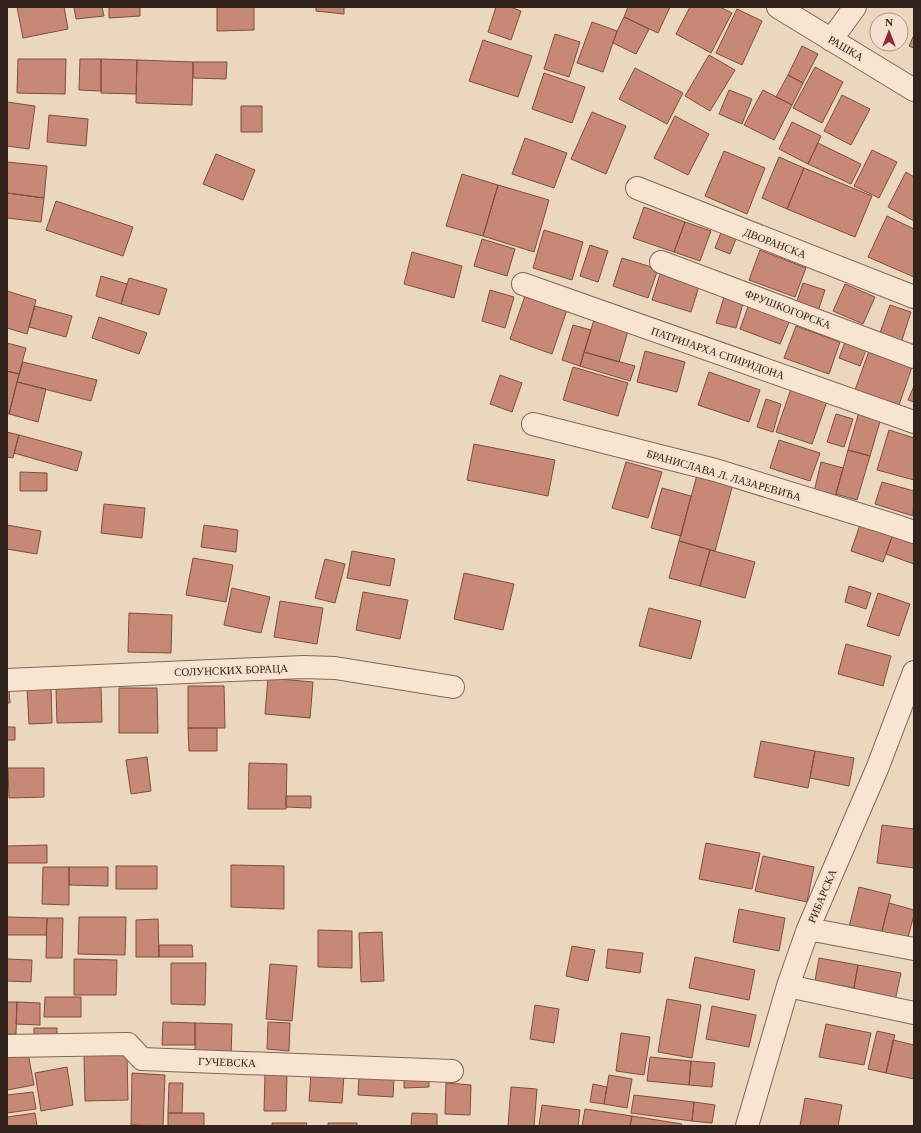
<svg xmlns="http://www.w3.org/2000/svg" width="921" height="1133" font-family="'Times New Roman',serif">
	<style>
		.building { fill: #c78976; stroke: #804d3f }
		.lines { fill: none; stroke-linecap: round; stroke-linejoin: round }
		.minor-casing { stroke: #826758; stroke-width: 24 }
		.minor { stroke: #f7e4d1; stroke-width: 22 }
		.labels { text-anchor: middle; stroke-width: 3.5; stroke-linejoin: round; paint-order: stroke }
		.street-label { font-size: 11px; fill: #32231c; stroke: #f3e1cd }
	</style>
	<rect width="100%" height="100%" fill="#ebd6be"/>
	<path class="building" d="M 17,7 L 64,7 L 68,29 L 23,38 Z
		M 74,7 L 102,7 L 104,16 L 76,19 Z
		M 109,7 L 140,7 L 140,16 L 109,18 Z
		M 217,7 L 254,7 L 254,30 L 217,31 Z
		M 316,7 L 344,7 L 344,14 L 316,11 Z
		M 496,7 L 510,7 L 521,11 L 511,40 L 488,32 Z
		M 628,7 L 670,7 L 658,33 L 624,17 Z
		M 690,7 L 720,7 L 732,13 L 711,53 L 676,34 Z
		M 737,9 L 762,21 L 742,65 L 716,53 Z
		M 624,17 L 649,29 L 636,54 L 613,43 L 617,31 Z
		M 592,22 L 617,31 L 603,72 L 577,63 Z
		M 555,34 L 580,42 L 569,77 L 544,69 Z
		M 914,35 L 914,48 L 909,46 Z
		M 483,40 L 532,56 L 518,97 L 469,81 Z
		M 802,46 L 818,54 L 803,83 L 788,75 Z
		M 709,55 L 735,70 L 710,111 L 685,96 Z
		M 18,59 L 66,59 L 65,94 L 17,93 Z
		M 80,59 L 101,59 L 101,91 L 79,90 Z
		M 101,59 L 137,60 L 136,94 L 101,93 Z
		M 137,60 L 193,62 L 192,105 L 136,103 Z
		M 193,62 L 227,62 L 226,79 L 193,78 Z
		M 815,67 L 843,82 L 822,123 L 793,108 Z
		M 635,68 L 683,93 L 667,124 L 619,99 Z
		M 544,73 L 585,87 L 572,123 L 532,109 Z
		M 788,75 L 803,83 L 792,105 L 776,97 Z
		M 729,90 L 752,99 L 742,124 L 719,114 Z
		M 763,90 L 792,105 L 774,140 L 744,125 Z
		M 842,95 L 870,109 L 851,145 L 824,131 Z
		M 7,102 L 35,106 L 29,149 L 7,146 Z
		M 241,106 L 262,106 L 262,132 L 241,132 Z
		M 592,112 L 626,126 L 606,174 L 571,159 Z
		M 49,115 L 88,119 L 86,146 L 47,142 Z
		M 675,116 L 709,134 L 688,175 L 654,158 Z
		M 792,122 L 821,136 L 808,164 L 779,149 Z
		M 525,138 L 567,153 L 554,188 L 512,174 Z
		M 818,143 L 861,164 L 851,184 L 808,164 Z
		M 872,150 L 897,162 L 879,198 L 854,186 Z
		M 724,151 L 765,168 L 747,214 L 705,196 Z
		M 216,154 L 255,170 L 243,200 L 203,184 Z
		M 779,157 L 804,168 L 787,209 L 762,198 Z
		M 7,162 L 47,166 L 44,198 L 7,193 Z
		M 804,168 L 872,196 L 855,237 L 787,209 Z
		M 906,172 L 914,177 L 914,221 L 888,207 Z
		M 462,174 L 498,185 L 483,236 L 446,226 Z
		M 498,185 L 549,200 L 534,252 L 483,236 Z
		M 7,193 L 44,198 L 41,222 L 7,218 Z
		M 56,201 L 133,227 L 123,256 L 46,230 Z
		M 644,207 L 685,222 L 674,252 L 633,238 Z
		M 887,216 L 914,229 L 914,277 L 868,257 Z
		M 685,222 L 711,231 L 700,261 L 674,252 Z
		M 544,230 L 583,242 L 572,280 L 533,268 Z
		M 722,230 L 737,236 L 730,254 L 715,248 Z
		M 482,239 L 515,249 L 507,276 L 474,266 Z
		M 590,245 L 608,251 L 598,282 L 580,276 Z
		M 760,250 L 806,268 L 795,297 L 749,280 Z
		M 412,252 L 462,266 L 454,298 L 404,284 Z
		M 622,258 L 658,269 L 648,298 L 613,286 Z
		M 661,271 L 700,283 L 691,312 L 652,300 Z
		M 101,276 L 127,284 L 121,304 L 96,296 Z
		M 129,278 L 167,289 L 159,315 L 121,304 Z
		M 803,283 L 825,290 L 817,314 L 795,307 Z
		M 845,284 L 875,297 L 863,324 L 833,311 Z
		M 490,290 L 514,297 L 505,328 L 482,321 Z
		M 7,291 L 36,300 L 27,334 L 7,328 Z
		M 725,294 L 744,300 L 736,328 L 716,323 Z
		M 525,296 L 567,310 L 552,354 L 510,339 Z
		M 749,304 L 790,320 L 780,344 L 740,329 Z
		M 890,305 L 911,312 L 900,346 L 878,338 Z
		M 35,306 L 72,316 L 66,337 L 29,327 Z
		M 99,317 L 147,333 L 139,354 L 92,338 Z
		M 594,320 L 628,331 L 619,362 L 584,352 Z
		M 573,325 L 591,330 L 580,366 L 562,360 Z
		M 796,326 L 840,342 L 829,374 L 784,358 Z
		M 845,342 L 866,350 L 860,366 L 839,358 Z
		M 7,343 L 26,348 L 19,374 L 7,371 Z
		M 645,351 L 685,362 L 677,392 L 637,382 Z
		M 869,351 L 912,367 L 899,405 L 855,390 Z
		M 584,352 L 635,366 L 630,381 L 580,366 Z
		M 23,362 L 97,380 L 91,401 L 17,382 Z
		M 573,367 L 628,383 L 618,416 L 563,400 Z
		M 7,371 L 19,374 L 9,414 L 7,414 Z
		M 709,372 L 760,390 L 749,422 L 698,405 Z
		M 500,375 L 522,383 L 512,412 L 490,404 Z
		M 17,382 L 46,389 L 38,422 L 9,414 Z
		M 914,386 L 914,402 L 908,400 Z
		M 791,389 L 827,401 L 812,444 L 776,432 Z
		M 766,399 L 781,404 L 773,432 L 757,427 Z
		M 859,412 L 881,418 L 870,456 L 848,450 Z
		M 836,414 L 853,419 L 844,447 L 827,442 Z
		M 889,430 L 914,438 L 914,480 L 877,470 Z
		M 7,432 L 19,435 L 13,458 L 7,457 Z
		M 19,435 L 82,452 L 77,471 L 14,453 Z
		M 779,440 L 820,453 L 810,481 L 770,468 Z
		M 474,444 L 555,460 L 548,496 L 467,480 Z
		M 848,450 L 870,456 L 857,500 L 836,494 Z
		M 626,462 L 662,472 L 648,518 L 612,508 Z
		M 821,462 L 843,468 L 835,498 L 814,492 Z
		M 20,472 L 47,473 L 47,491 L 20,491 Z
		M 697,475 L 733,484 L 715,551 L 679,541 Z
		M 882,482 L 914,491 L 913,516 L 875,504 Z
		M 662,488 L 691,496 L 681,536 L 651,528 Z
		M 104,504 L 145,508 L 142,538 L 101,533 Z
		M 861,522 L 893,534 L 883,562 L 851,551 Z
		M 7,525 L 41,531 L 37,554 L 7,549 Z
		M 204,525 L 238,530 L 236,552 L 201,547 Z
		M 893,534 L 914,541 L 914,564 L 886,554 Z
		M 679,541 L 710,550 L 700,586 L 669,578 Z
		M 710,550 L 755,562 L 745,598 L 700,586 Z
		M 352,551 L 395,559 L 390,586 L 347,578 Z
		M 193,558 L 233,565 L 226,602 L 186,595 Z
		M 325,559 L 345,564 L 335,603 L 315,598 Z
		M 464,573 L 514,584 L 503,630 L 454,619 Z
		M 849,586 L 871,593 L 866,609 L 845,602 Z
		M 232,588 L 270,597 L 261,633 L 224,625 Z
		M 363,592 L 408,600 L 400,639 L 356,630 Z
		M 878,593 L 910,604 L 899,636 L 867,626 Z
		M 280,601 L 323,608 L 317,644 L 274,637 Z
		M 649,608 L 701,621 L 691,659 L 639,646 Z
		M 129,613 L 172,615 L 171,653 L 128,652 Z
		M 846,644 L 891,656 L 883,686 L 838,674 Z
		M 268,678 L 313,682 L 310,718 L 265,714 Z
		M 188,686 L 224,686 L 225,728 L 188,728 Z
		M 51,687 L 52,723 L 29,724 L 27,688 Z
		M 101,687 L 102,722 L 57,723 L 56,688 Z
		M 119,688 L 157,688 L 158,733 L 119,733 Z
		M 7,691 L 9,691 L 10,703 L 7,703 Z
		M 7,727 L 15,727 L 15,740 L 7,740 Z
		M 188,728 L 217,728 L 217,751 L 189,751 Z
		M 761,741 L 815,751 L 808,788 L 754,777 Z
		M 815,751 L 854,758 L 849,786 L 810,778 Z
		M 147,757 L 151,791 L 131,794 L 126,760 Z
		M 249,763 L 287,764 L 286,809 L 248,809 Z
		M 8,768 L 44,768 L 44,797 L 9,798 Z
		M 286,796 L 311,796 L 311,808 L 286,807 Z
		M 882,825 L 914,829 L 914,868 L 877,863 Z
		M 706,843 L 760,853 L 752,889 L 699,879 Z
		M 47,845 L 47,863 L 7,863 L 7,846 Z
		M 763,856 L 814,867 L 807,902 L 755,891 Z
		M 231,865 L 284,866 L 284,909 L 231,907 Z
		M 116,866 L 157,866 L 157,889 L 116,889 Z
		M 43,867 L 69,867 L 69,905 L 42,904 Z
		M 69,867 L 108,867 L 108,886 L 69,885 Z
		M 859,887 L 891,895 L 881,935 L 849,927 Z
		M 889,903 L 914,910 L 914,915 L 907,941 L 881,935 Z
		M 739,909 L 785,918 L 779,951 L 733,942 Z
		M 7,917 L 47,918 L 46,935 L 7,935 Z
		M 79,917 L 126,917 L 125,955 L 78,954 Z
		M 47,918 L 63,918 L 62,958 L 46,958 Z
		M 158,919 L 159,957 L 136,957 L 136,920 Z
		M 318,930 L 352,931 L 352,968 L 318,967 Z
		M 382,932 L 384,981 L 361,982 L 359,933 Z
		M 159,945 L 192,945 L 193,957 L 159,957 Z
		M 572,946 L 595,950 L 588,981 L 566,976 Z
		M 608,949 L 643,953 L 640,973 L 606,968 Z
		M 695,957 L 755,970 L 749,1000 L 689,988 Z
		M 819,958 L 858,965 L 854,988 L 815,981 Z
		M 7,959 L 32,960 L 31,982 L 7,981 Z
		M 74,959 L 117,960 L 116,995 L 74,995 Z
		M 171,963 L 206,963 L 205,1005 L 171,1004 Z
		M 270,964 L 297,966 L 292,1021 L 266,1019 Z
		M 858,965 L 901,973 L 895,1001 L 853,993 Z
		M 45,997 L 81,997 L 81,1017 L 44,1017 Z
		M 667,999 L 701,1005 L 692,1058 L 658,1052 Z
		M 7,1002 L 17,1002 L 16,1034 L 7,1034 Z
		M 17,1002 L 40,1003 L 40,1025 L 16,1024 Z
		M 535,1005 L 559,1009 L 554,1043 L 530,1039 Z
		M 712,1006 L 756,1015 L 749,1047 L 706,1039 Z
		M 163,1022 L 195,1023 L 195,1045 L 162,1045 Z
		M 268,1022 L 290,1023 L 289,1051 L 267,1049 Z
		M 195,1023 L 232,1024 L 231,1058 L 195,1057 Z
		M 826,1024 L 871,1033 L 864,1065 L 819,1057 Z
		M 34,1028 L 57,1028 L 57,1041 L 34,1041 Z
		M 877,1031 L 895,1035 L 886,1073 L 868,1069 Z
		M 621,1033 L 650,1037 L 644,1075 L 616,1071 Z
		M 893,1040 L 914,1045 L 914,1079 L 886,1073 Z
		M 28,1053 L 34,1085 L 7,1090 L 7,1057 Z
		M 127,1053 L 128,1100 L 85,1101 L 84,1054 Z
		M 650,1057 L 691,1061 L 689,1085 L 647,1081 Z
		M 691,1061 L 715,1063 L 712,1087 L 689,1085 Z
		M 67,1067 L 73,1105 L 41,1111 L 35,1073 Z
		M 132,1073 L 165,1075 L 163,1126 L 131,1125 Z
		M 311,1073 L 344,1075 L 342,1103 L 309,1101 Z
		M 265,1074 L 287,1074 L 286,1111 L 264,1111 Z
		M 429,1075 L 429,1087 L 404,1088 L 404,1076 Z
		M 609,1075 L 632,1079 L 627,1108 L 604,1104 Z
		M 359,1076 L 394,1078 L 393,1097 L 358,1095 Z
		M 169,1083 L 183,1083 L 182,1113 L 168,1113 Z
		M 446,1083 L 471,1085 L 470,1115 L 445,1114 Z
		M 593,1084 L 607,1087 L 604,1104 L 590,1102 Z
		M 511,1087 L 537,1089 L 534,1126 L 508,1126 Z
		M 33,1092 L 36,1109 L 7,1113 L 7,1095 Z
		M 634,1095 L 694,1102 L 692,1121 L 631,1113 Z
		M 805,1098 L 842,1105 L 838,1126 L 800,1126 Z
		M 694,1102 L 715,1105 L 712,1123 L 692,1121 Z
		M 542,1105 L 580,1110 L 578,1126 L 539,1126 Z
		M 585,1109 L 632,1116 L 630,1126 L 582,1126 Z
		M 35,1113 L 37,1126 L 7,1126 L 7,1117 Z
		M 168,1113 L 204,1113 L 204,1126 L 168,1126 Z
		M 412,1113 L 437,1114 L 437,1126 L 411,1126 Z
		M 632,1116 L 682,1124 L 681,1126 L 630,1126 Z
		M 272,1123 L 307,1123 L 306,1126 L 272,1126 Z
		M 328,1123 L 357,1123 L 357,1126 L 328,1126 Z
		M 131,1125 L 163,1126 L 131,1126 Z"/>
	<g class="lines">
		<defs>
			<path id="minor" d="M 778,7 L 914,90
				M 831,40 L 855,7
				M 637,188 L 914,297
				M 661,262 L 914,357
				M 523,284 L 914,422
				M 533,424 L 715,470 L 887,523 L 914,532
				M 7,680 L 303,667 L 335,668 L 453,687
				M 808,929 L 914,949
				M 788,986 L 914,1013
				M 7,1046 L 128,1044 L 142,1059 L 452,1071
				M 747,1126 L 788,986 L 808,929 L 877,769 L 914,672"/>
		</defs>
		<use href="#minor" class="minor-casing"/>
		<use href="#minor" class="minor"/>
	</g>
	<g class="labels">
		<g class="street-label">
			<text transform="translate(846 48) rotate(31)" y="4">РАШКА</text>
			<text transform="translate(775 243) rotate(21)" y="4">ДВОРАНСКА</text>
			<text transform="translate(788 309) rotate(21)" y="4">ФРУШКОГОРСКА</text>
			<text transform="translate(718 353) rotate(19)" y="4">ПАТРИЈАРХА СПИРИДОНА</text>
			<text transform="translate(724 475) rotate(16)" y="4">БРАНИСЛАВА Л. ЛАЗАРЕВИЋА</text>
			<text transform="translate(231 670) rotate(-2)" y="4">СОЛУНСКИХ БОРАЦА</text>
			<text transform="translate(822 896) rotate(-67)" y="4">РИБАРСКА</text>
			<text transform="translate(227 1062) rotate(2)" y="4">ГУЧЕВСКА</text>
		</g>
	</g>
	<rect width="921" height="1133" fill="none" stroke="#32231c" stroke-width="16"/>
	<g transform="translate(889 32)"><circle r="19" fill="#f3e1cd" stroke="#a69586"/>
	<path d="M0-3L7 15L0 10L-7 15Z" fill="#8e2b3e"/>
	<text y="-6" font-size="11" font-weight="bold" text-anchor="middle" fill="#32231c">N</text>
	</g>
</svg>
